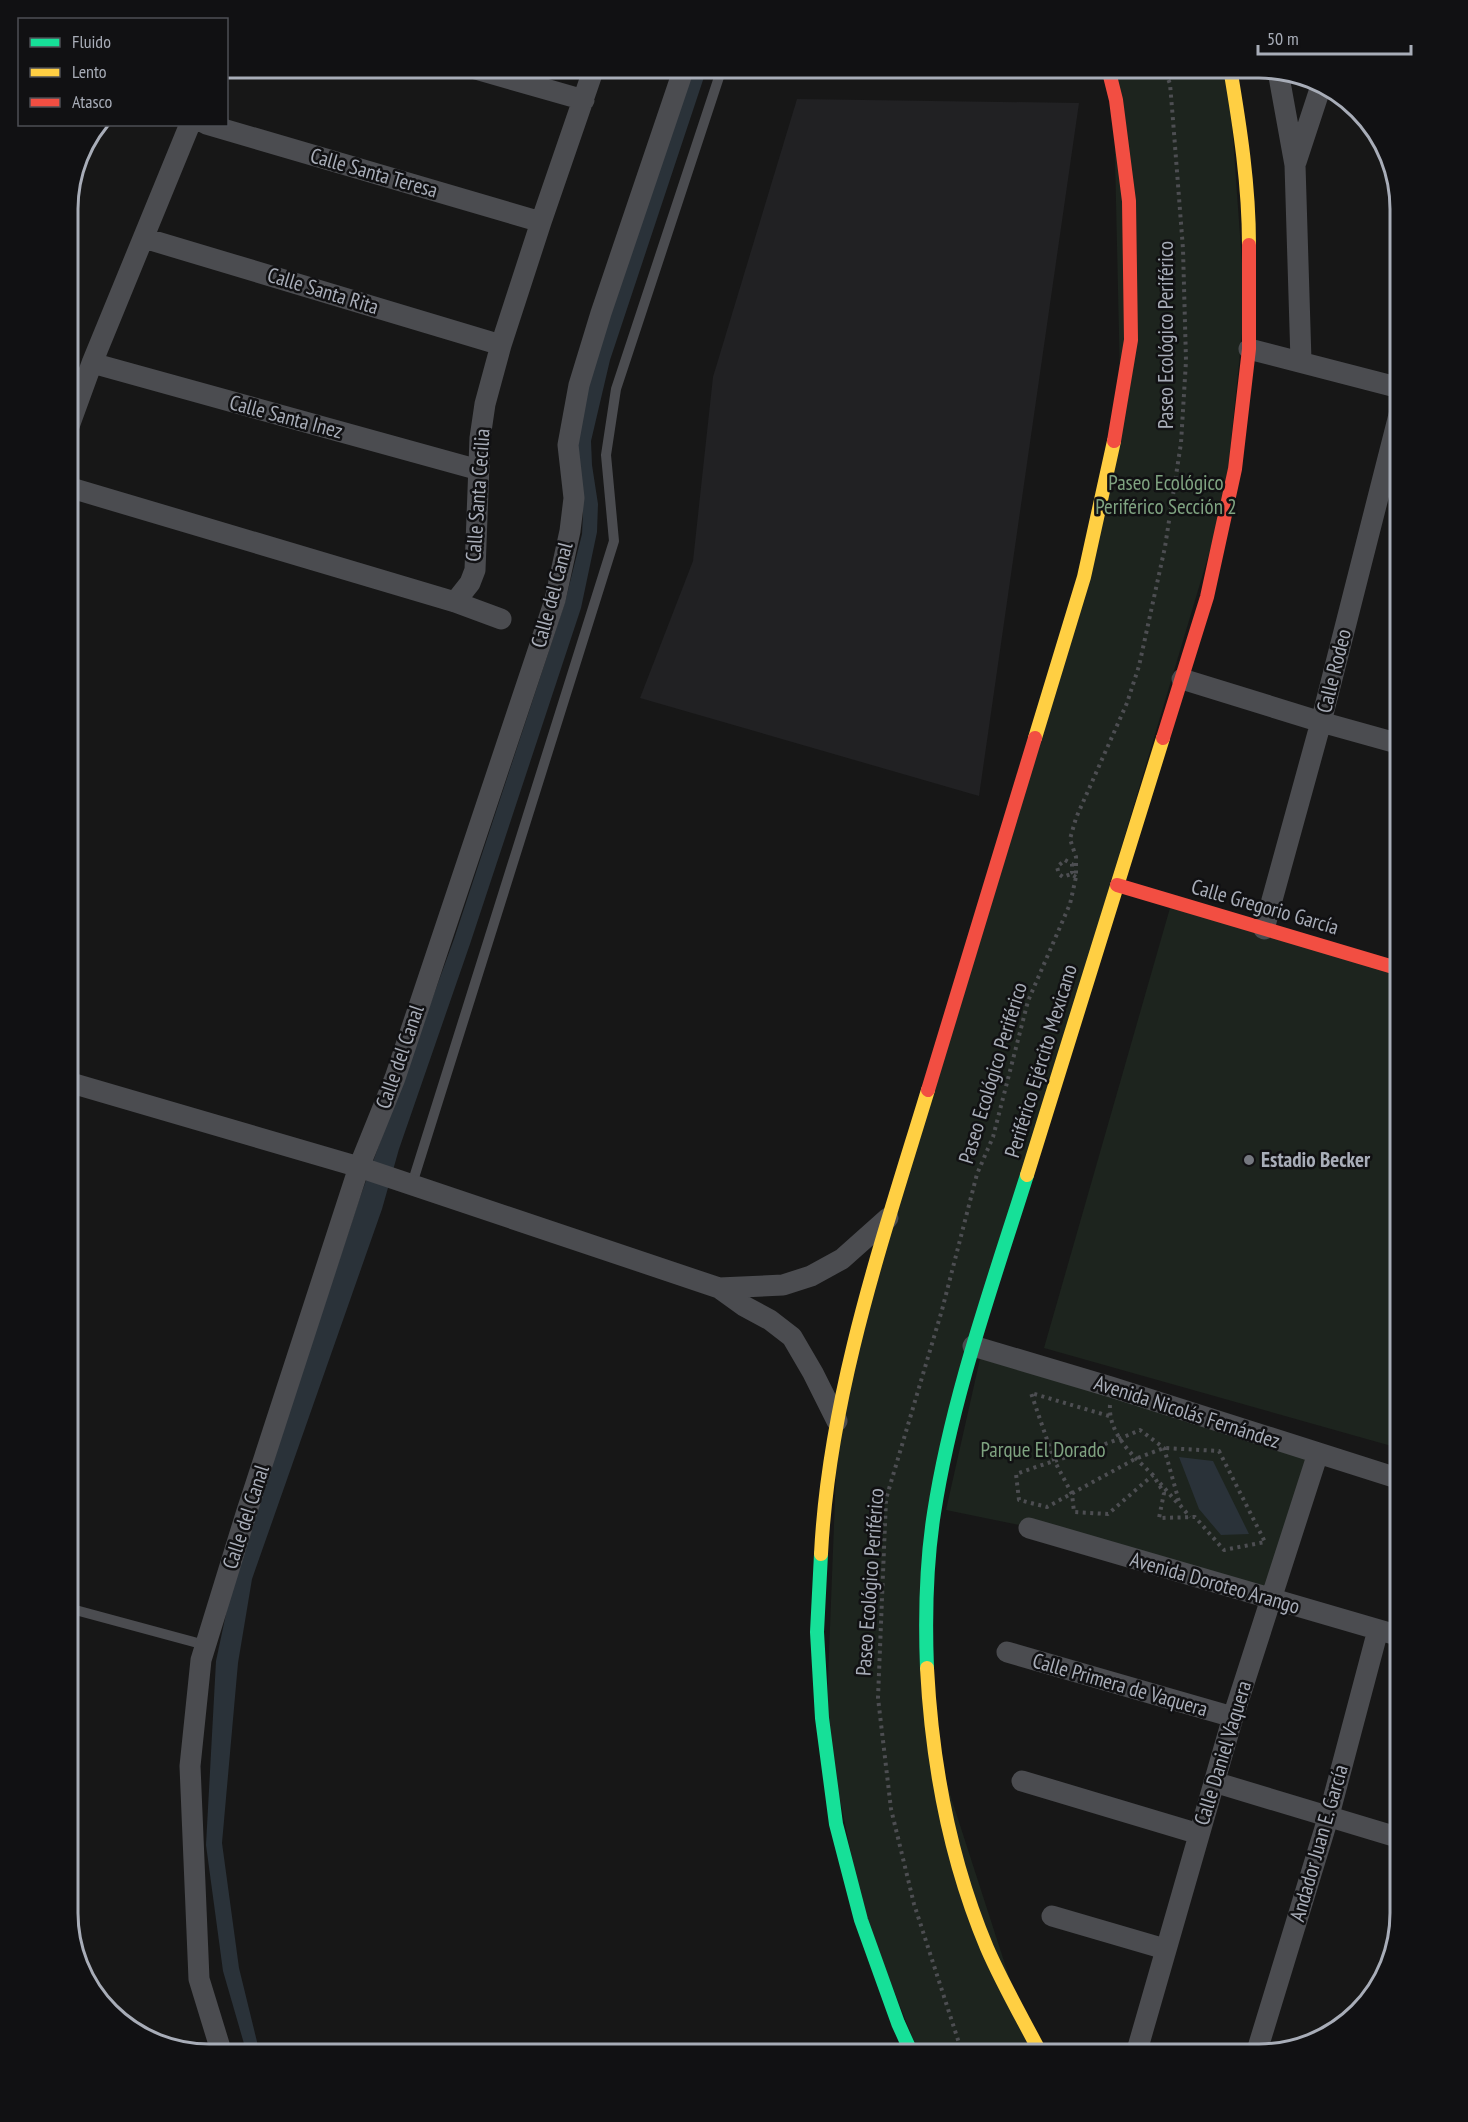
<svg xmlns="http://www.w3.org/2000/svg" width="1468" height="2122" font-family="'PT Sans Narrow',sans-serif">
	<style>
		.built { fill: #212123 }
		.green { fill: #1d241e }
		.water { fill: #2a3239 }
		.lines { fill: none; stroke-linecap: round; stroke-linejoin: round }
		.path { stroke: #4d4e52; stroke-width: 4; stroke-dasharray: 3 4.5; stroke-linecap: butt }
		.lane { stroke: #4b4c50; stroke-width: 10 }
		.street { stroke: #4b4c50; stroke-width: 21 }
		.fast { stroke: #16e098; stroke-width: 14 }
		.slow { stroke: #ffcf43; stroke-width: 14 }
		.jam { stroke: #f24e42; stroke-width: 14 }
		.poi-dot { fill: #757880; stroke: #111113; stroke-width: 2 }
		.labels { text-anchor: middle; stroke-width: 5; stroke-linejoin: round; paint-order: stroke }
		.street-label { font-size: 21px; fill: #a8adb8; stroke: #111113 }
		.park-label { font-size: 21px; fill: #7fa381; stroke: #111113 }
		.poi-label { font-size: 21px; font-weight: bold; fill: #a8adb8; stroke: #111113; text-anchor: start }
		.rim { fill: none; stroke: #a8adb8; stroke-width: 3 }
	</style>
	<rect width="100%" height="100%" fill="#171717"/>
	<path class="built" d="M 797,99 L 1079,103 L 979,796 L 640,698 L 693,561 L 713,377 Z"/>
	<path class="green" d="M 1113,68 L 1228,68 L 1245,305 L 1225,500 L 941,1451 L 926,1720 L 1034,2054 L 919,2054 L 863,1912 L 826,1731 L 838,1421 L 1121,423 Z
		M 1172,901 L 1400,971 L 1400,1429 L 1395,1447 L 1044,1348 Z
		M 982,1350 L 1317,1454 L 1269,1599 L 1029,1527 L 946,1510 Z"/>
	<path class="water" d="M 691,68 L 707,68 L 610,360 L 591,441 L 592,465 L 598,504 L 597,532 L 581,608 L 470,944 L 399,1149 L 382,1209 L 252,1579 L 238,1663 L 222,1843 L 239,1968 L 260,2054 L 247,2054 L 223,1971 L 206,1845 L 216,1661 L 233,1581 L 359,1200 L 454,939 L 565,602 L 582,534 L 583,513 L 576,467 L 576,437 L 596,352 Z
		M 1179,1457 L 1213,1461 L 1249,1534 L 1221,1535 L 1199,1509 Z"/>
	<g class="lines">
		<path class="path" d="M 1065,860 L 1072,864 L 1072,872 L 1076,877 L 1071,874 L 1063,877 L 1059,874 L 1057,867 Z
			M 1110,1405 C 1108,1434 1134,1457 1153,1475
			M 1109,1416 L 1031,1393 L 1054,1460 L 1072,1494 L 1074,1512 L 1108,1514 L 1153,1475 L 1164,1493 L 1159,1518 L 1195,1517 L 1224,1550 L 1265,1542 L 1219,1451 L 1164,1448 L 1135,1459 L 1047,1507 L 1019,1500 L 1016,1474 C 1057,1459 1100,1448 1140,1430 L 1164,1448 L 1180,1505 L 1190,1517
			M 1160,1483 L 1179,1505
			M 965,2054 L 959,2043 L 914,1904 L 891,1809 L 878,1698 L 886,1499 L 942,1310 L 977,1174 L 993,1137 L 1028,1001 L 1070,904 L 1076,877 L 1076,857 L 1070,839 L 1076,818 L 1127,703 L 1139,666 L 1165,547 L 1181,443 L 1186,361 L 1183,249 L 1173,120 L 1170,84 L 1164,68"/>
		<path class="lane" d="M 412,1184 L 614,541 L 606,455 L 616,389 L 722,68
			M 68,1608 L 205,1645
			M 68,1864 L 74,1860 L 68,1828"/>
		<path class="street" d="M 472,68 L 584,100
			M 1278,71 L 1295,165 L 1301,361
			M 206,124 L 541,222
			M 1296,162 L 1321,86
			M 144,238 L 501,345
			M 1249,349 L 1400,388
			M 92,363 L 479,470
			M 68,429 L 92,363 L 190,124
			M 68,487 L 455,602 L 501,619
			M 455,602 L 470,583 L 475,570 L 480,438 L 485,404 L 501,345 L 541,222 L 594,68
			M 1182,679 L 1321,722 L 1400,744
			M 1264,929 L 1321,722 L 1400,411
			M 68,1082 L 359,1167 L 719,1288 L 744,1306 L 770,1320 L 792,1337 L 813,1373 L 837,1421
			M 719,1288 L 783,1285 L 811,1276 L 842,1259 L 888,1218
			M 973,1346 L 1111,1387 L 1400,1479
			M 1029,1528 L 1400,1636
			M 1007,1652 L 1233,1717
			M 1022,1781 L 1199,1834
			M 1214,1782 L 1400,1838
			M 1052,1916 L 1165,1949
			M 222,2054 L 199,1979 L 190,1766 L 201,1660 L 246,1514 L 359,1167 L 395,1078 L 555,600 L 570,531 L 574,498 L 568,445 L 579,385 L 601,313 L 684,68
			M 1136,2054 L 1233,1717 L 1318,1453
			M 1256,2054 L 1329,1815 L 1378,1630"/>
		<path class="fast" d="M 821,1554 L 817,1632 L 822,1718 L 836,1824 L 861,1920 L 898,2023 L 912,2054
			M 927,1668 C 925,1617 926,1564 934,1513 C 952,1397 992,1286 1027,1175"/>
		<path class="slow" d="M 1230,68 C 1240,127 1249,185 1249,245
			M 1035,738 L 1084,577 L 1114,441
			M 1027,1175 L 1163,738
			M 821,1554 C 829,1395 882,1241 928,1090
			M 927,1668 C 932,1763 950,1860 987,1948 C 1003,1985 1023,2019 1041,2054"/>
		<path class="jam" d="M 1108,68 L 1116,100 L 1129,201 L 1131,340 L 1114,441
			M 1163,738 L 1207,597 L 1235,469 L 1249,349 L 1249,245
			M 1117,885 L 1400,969
			M 928,1090 L 1035,738"/>
	</g>
	<circle class="poi-dot" cx="1249" cy="1160" r="6"/>
	<g class="labels">
		<g class="street-label">
			<text transform="translate(374 173) rotate(16)" y="7">Calle Santa Teresa</text>
			<text transform="translate(323 291) rotate(17)" y="7">Calle Santa Rita</text>
			<text transform="translate(1166 335) rotate(-90)" y="7">Paseo Ecológico Periférico</text>
			<text transform="translate(286 417) rotate(15)" y="7">Calle Santa Inez</text>
			<text transform="translate(478 495) rotate(-86)" y="7">Calle Santa Cecilia</text>
			<text transform="translate(552 595) rotate(-75)" y="7">Calle del Canal</text>
			<text transform="translate(1334 671) rotate(-76)" y="7">Calle Rodeo</text>
			<text transform="translate(1265 907) rotate(16)" y="7">Calle Gregorio García</text>
			<text transform="translate(400 1057) rotate(-71)" y="7">Calle del Canal</text>
			<text transform="translate(1041 1061) rotate(-73)" y="7">Periférico Ejército Mexicano</text>
			<text transform="translate(993 1073) rotate(-73)" y="7">Paseo Ecológico Periférico</text>
			<text transform="translate(1187 1412) rotate(18)" y="7">Avenida Nicolás Fernández</text>
			<text transform="translate(246 1517) rotate(-72)" y="7">Calle del Canal</text>
			<text transform="translate(870 1582) rotate(-86)" y="7">Paseo Ecológico Periférico</text>
			<text transform="translate(1215 1583) rotate(16)" y="7">Avenida Doroteo Arango</text>
			<text transform="translate(1120 1685) rotate(16)" y="7">Calle Primera de Vaquera</text>
			<text transform="translate(1223 1753) rotate(-73)" y="7">Calle Daniel Vaquera</text>
			<text transform="translate(1319 1843) rotate(-74)" y="7">Andador Juan E. García</text>
		</g>
		<g class="park-label">
			<text x="1166" y="490">Paseo Ecológico<tspan x="1166" dy="24">Periférico Sección 2</tspan></text>
			<text x="1043" y="1457">Parque El Dorado</text>
		</g>
		<g class="poi-label">
			<text x="1261" y="1167">Estadio Becker</text>
		</g>
	</g>
	<path d="M0 0H1468V2122H0ZM209 78H1259A131 131 0 0 1 1390 209V1913A131 131 0 0 1 1259 2044H209A131 131 0 0 1 78 1913V209A131 131 0 0 1 209 78Z" fill="#111113" fill-rule="evenodd"/>
	<path class="rim" d="M209 78H1259A131 131 0 0 1 1390 209V1913A131 131 0 0 1 1259 2044H209A131 131 0 0 1 78 1913V209A131 131 0 0 1 209 78Z"/>
	<rect x="18" y="18" width="210" height="108" fill="#111113" stroke="#4d4f55" stroke-width="1.5"/>
	<rect x="30" y="38" width="30" height="9" fill="#16e098" stroke="#4d4f55" stroke-width="1.5"/>
	<text x="72" y="48" font-size="18" fill="#a8adb8">Fluido</text>
	<rect x="30" y="68" width="30" height="9" fill="#ffcf43" stroke="#4d4f55" stroke-width="1.5"/>
	<text x="72" y="78" font-size="18" fill="#a8adb8">Lento</text>
	<rect x="30" y="98" width="30" height="9" fill="#f24e42" stroke="#4d4f55" stroke-width="1.5"/>
	<text x="72" y="108" font-size="18" fill="#a8adb8">Atasco</text>
	<path d="M1258 45v9h153v-9" fill="none" stroke="#a8adb8" stroke-width="3"/>
	<text x="1267" y="45" font-size="18" fill="#a8adb8" stroke="#111113" stroke-width="4.5" paint-order="stroke">50 m</text>
</svg>
